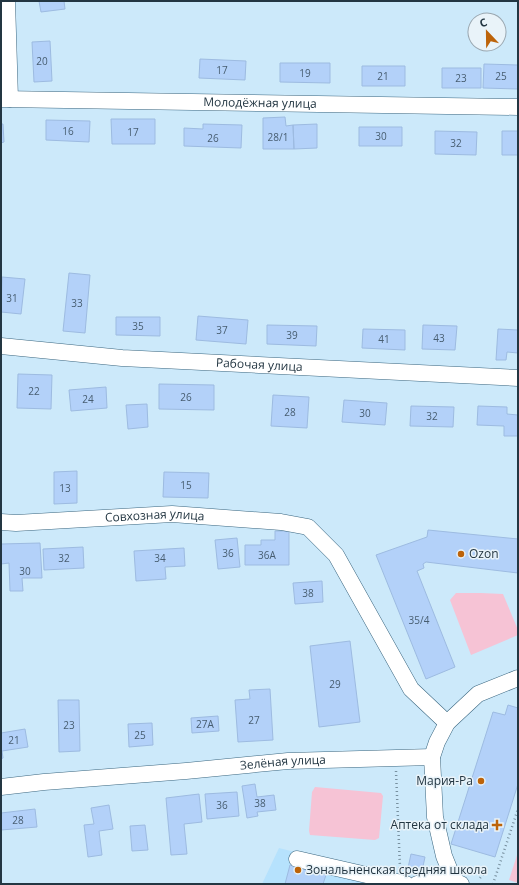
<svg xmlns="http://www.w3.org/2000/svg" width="519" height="885" font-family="'Open Sans',sans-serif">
	<rect width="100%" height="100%" fill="#cce9fa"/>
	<path fill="#b6e2fd" d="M279,848L404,880L408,884H262Z"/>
	<path fill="#f6c3d5" d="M456,593H481L503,594L518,630V635L471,655L450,600Z
		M315,787L381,793L383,796L379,838L375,840L310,835L309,831L312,792Z
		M518,852V883L509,880Z"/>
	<path fill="#b3d1f9" stroke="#9dbbe1" d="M39,1H64L65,9L41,12Z
		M50,41L52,81L34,82L32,42Z
		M200,59L246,61L245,80L199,78Z
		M280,63H330V83L280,82Z
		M484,64L518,65V89L483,88Z
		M362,66H405V86H362Z
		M442,68H481V88H442Z
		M285,117L286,126L293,125L294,149H263V118Z
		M111,119H155V144H112Z
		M46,120L90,121L89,142L46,140Z
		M1,124H3L4,142L1,143Z
		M203,124L242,125L241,148L184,146V128L203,129Z
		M317,124V148L294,149L293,125Z
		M359,127H402V146H359Z
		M435,131L477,132L476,155L435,154Z
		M502,131H518V155H502Z
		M69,273L90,275L85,333L63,331Z
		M2,277L25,279L21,314L1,312Z
		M198,316L248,320L246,344L196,340Z
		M116,317H160V336L116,335Z
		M267,325L317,326L316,346L267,344Z
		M423,325L457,326L455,350L422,349Z
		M363,329L405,330V350L362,348Z
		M498,329L518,330V353L507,352L506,360H496Z
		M18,374L52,375L51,409L17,408Z
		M159,384L214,385V410L159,409Z
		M106,387L107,408L71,411L69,390Z
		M273,395L309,397L307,428L271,426Z
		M344,400L387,403L385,425L342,422Z
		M147,404L148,427L128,429L126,405Z
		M411,406L454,407L453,427L410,426Z
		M478,406L507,407V414L518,415V436H504V426L477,425Z
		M77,471V503L54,504V472Z
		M164,472L209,473L208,498L163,497Z
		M428,530L518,539V573L426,562L423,564L424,568L417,571L455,667L426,679L376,555L427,537Z
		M275,531H289V565H245V545H261V540H275Z
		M237,538L240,567L218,569L215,540Z
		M40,543L42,578H22L23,591H10L9,563L1,564V544Z
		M83,547L84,568L44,570L43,549Z
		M184,548L185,566L165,567L166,579L136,581L134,551Z
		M322,581L323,602L295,604L293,583Z
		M350,641L360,722L319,727L310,646Z
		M270,689L273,740L238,742L235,700L250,699L249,690Z
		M58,700H79L80,751L59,752Z
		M508,705L518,708V784L495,857L451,844L493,712L505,715Z
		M218,716L219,731L192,733L191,718Z
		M152,723L153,745L129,747L128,724Z
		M25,729L28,747L2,751L3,758L1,759V733Z
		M255,784L257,797L274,795L276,810L257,812L258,816L247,818L242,786Z
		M237,792L239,816L207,819L205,794Z
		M199,794L202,822L184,824L187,854L171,855L166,798Z
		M109,805L113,829L99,831L102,855L88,857L84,825L94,824L91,808Z
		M35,809L37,827L1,830V813Z
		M145,825L148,850L132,851L130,826Z
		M411,854L425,857L422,871L408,868Z
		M290,865L326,875L323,884H285Z"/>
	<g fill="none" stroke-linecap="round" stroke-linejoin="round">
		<g stroke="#3b6780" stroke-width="17">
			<g id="minor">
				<path d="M7,1L10,99"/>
				<path id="s1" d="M1,99L518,107"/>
				<path id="s2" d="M1,346L122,358L518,378"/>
				<path id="s3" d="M1,522L16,523L172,514L281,522L308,527L336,555L411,689L447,723"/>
				<path id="s4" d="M1,787L44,782L186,771L288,761L432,757"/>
				<path d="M297,859L406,884"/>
				<path d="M417,884L452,876"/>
				<path d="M461,884L458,883L452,876L444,856L435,817L432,757L437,742L447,723L478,694L518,678"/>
			</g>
		</g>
		<path stroke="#78909f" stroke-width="2.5" stroke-dasharray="1 3" stroke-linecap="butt" d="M396,771L400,868
			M480,878L484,873
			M493,884L518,809"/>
		<use href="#minor" stroke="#fff" stroke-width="16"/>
	</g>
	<g fill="#bd6309" stroke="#e9f3f9" stroke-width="1.5">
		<circle cx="461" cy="554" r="4"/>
		<circle cx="481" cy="781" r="4"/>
		<path d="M495 819h4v4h4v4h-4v4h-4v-4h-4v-4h4z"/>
		<circle cx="298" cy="870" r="4"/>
	</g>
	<g text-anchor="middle" stroke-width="3" stroke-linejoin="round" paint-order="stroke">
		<g font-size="10" fill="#475d70">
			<text x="42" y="65">20</text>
			<text x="222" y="74">17</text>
			<text x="305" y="77">19</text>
			<text x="383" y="80">21</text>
			<text x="501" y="80">25</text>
			<text x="461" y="82">23</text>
			<text x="68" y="135">16</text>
			<text x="133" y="136">17</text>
			<text x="381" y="140">30</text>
			<text x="278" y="141">28/1</text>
			<text x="213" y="142">26</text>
			<text x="456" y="147">32</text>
			<text x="12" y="302">31</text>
			<text x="77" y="307">33</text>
			<text x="138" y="330">35</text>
			<text x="222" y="334">37</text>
			<text x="292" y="339">39</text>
			<text x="439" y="342">43</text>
			<text x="384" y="343">41</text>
			<text x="34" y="395">22</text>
			<text x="186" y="401">26</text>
			<text x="88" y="403">24</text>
			<text x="290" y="416">28</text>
			<text x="365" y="417">30</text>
			<text x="432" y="420">32</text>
			<text x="186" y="489">15</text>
			<text x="65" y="492">13</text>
			<text x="228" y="557">36</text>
			<text x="267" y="559">36А</text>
			<text x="64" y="562">32</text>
			<text x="160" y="562">34</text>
			<text x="25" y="575">30</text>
			<text x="308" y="597">38</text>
			<text x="419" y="624">35/4</text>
			<text x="335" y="688">29</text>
			<text x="254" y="724">27</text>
			<text x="205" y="728">27А</text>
			<text x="69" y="729">23</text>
			<text x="140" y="739">25</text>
			<text x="14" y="744">21</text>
			<text x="260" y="807">38</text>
			<text x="222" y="809">36</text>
			<text x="18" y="824">28</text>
		</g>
		<g font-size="12" fill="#233642" stroke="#e9f3f9">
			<text dy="4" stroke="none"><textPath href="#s1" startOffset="259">Молодёжная улица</textPath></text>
			<text dy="4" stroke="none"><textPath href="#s2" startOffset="259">Рабочая улица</textPath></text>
			<text dy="4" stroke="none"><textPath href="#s3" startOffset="154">Совхозная улица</textPath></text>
			<text dy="4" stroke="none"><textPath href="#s4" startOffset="283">Зелёная улица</textPath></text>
		</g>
		<g font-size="12" fill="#233642" stroke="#e9f3f9" text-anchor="start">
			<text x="469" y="558">Ozon</text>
			<text x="473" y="785" text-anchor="end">Мария-Ра</text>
			<text x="489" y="829" text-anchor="end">Аптека от склада</text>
			<text x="306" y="874">Зональненская средняя школа</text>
		</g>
	</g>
	<rect width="519" height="885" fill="none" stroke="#233642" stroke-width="4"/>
	<g transform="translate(487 32) rotate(338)"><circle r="19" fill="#e9f3f9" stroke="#9aa7b0"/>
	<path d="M0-3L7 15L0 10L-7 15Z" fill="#bd6309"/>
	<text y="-6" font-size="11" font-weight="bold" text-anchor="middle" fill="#233642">С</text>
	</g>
</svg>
